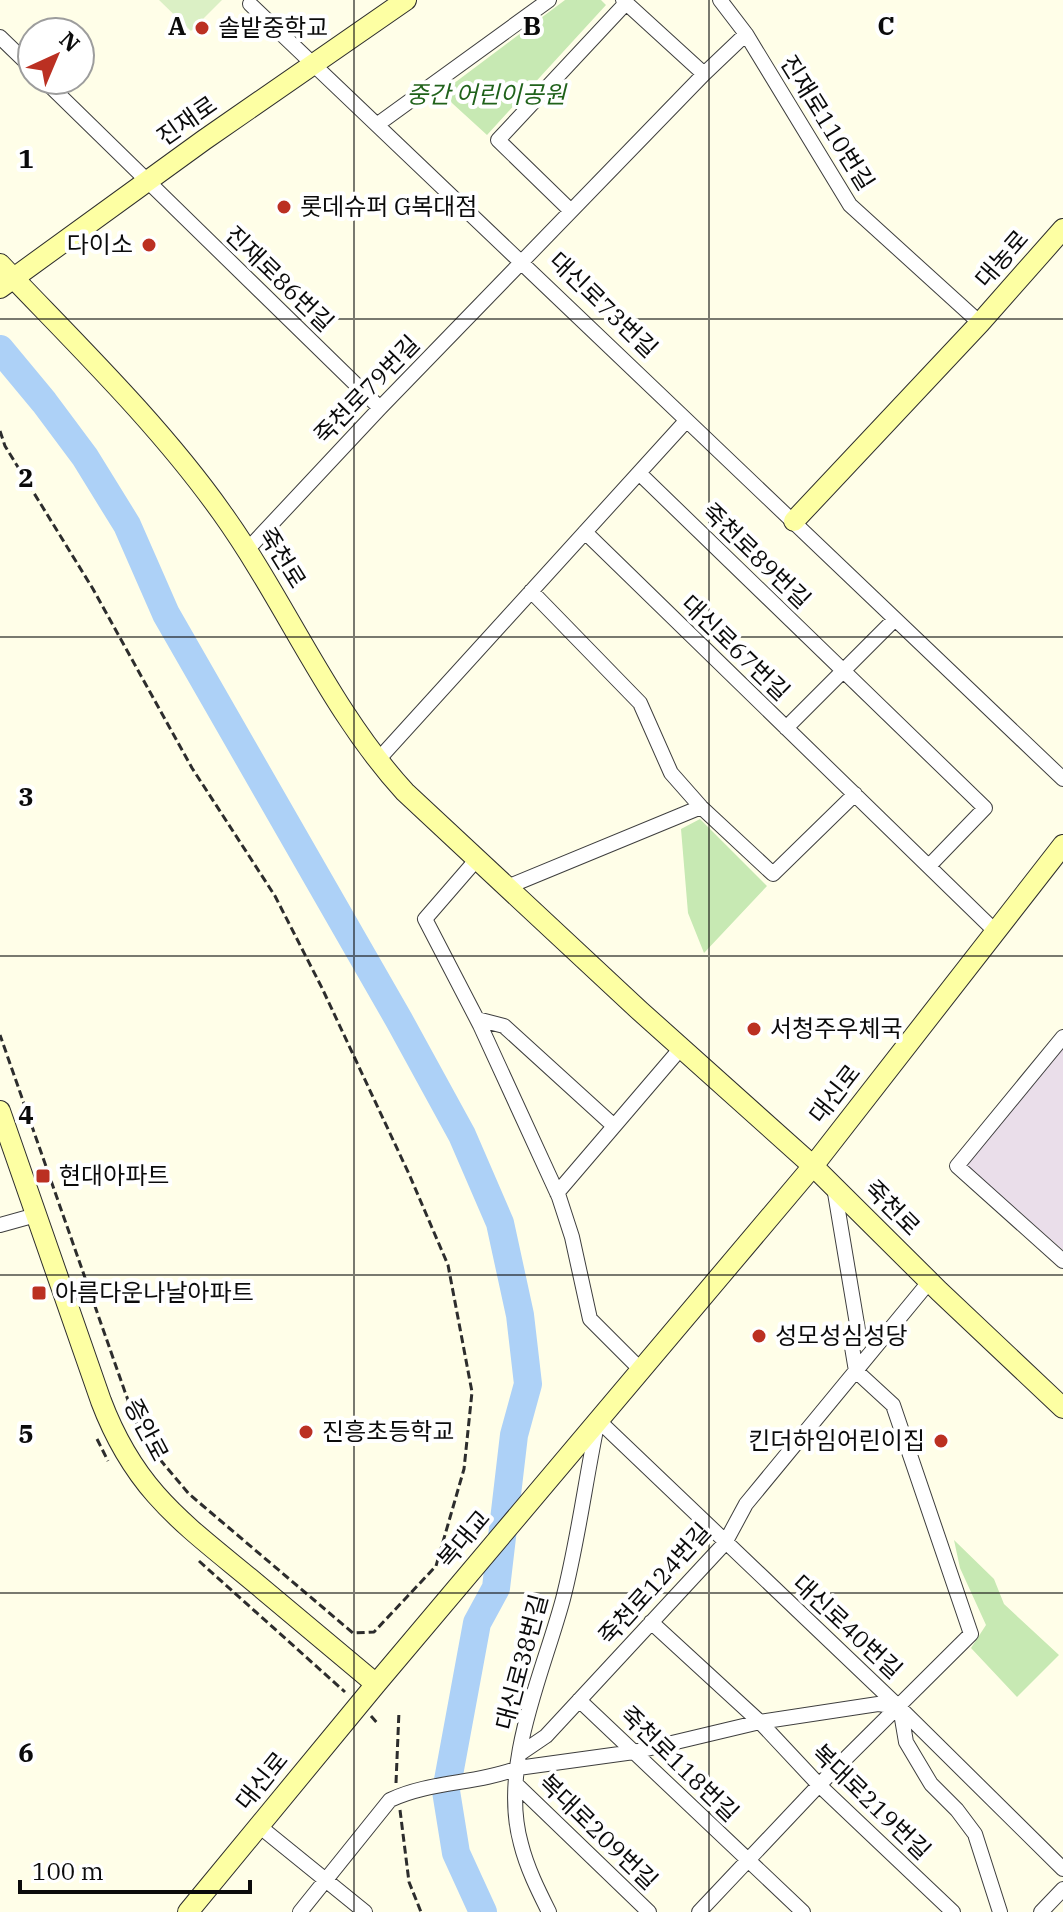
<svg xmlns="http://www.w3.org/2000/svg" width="1063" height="1912" font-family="'IBM Plex Serif','Noto Sans KR',serif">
	<rect width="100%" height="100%" fill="#fffee8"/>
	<path fill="#eadeea" d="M1063,1031V1250L962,1162Z"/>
	<path fill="#c7e9b3" d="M565,0H601L606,5L487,135L441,93Z
		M700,819L767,886L704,953L688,913L681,829Z
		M954,1540L994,1579L1004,1604L1059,1655L1017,1697L971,1648L986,1625L960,1568Z"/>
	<path fill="#dbf0c5" d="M159,0H222L191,31Z"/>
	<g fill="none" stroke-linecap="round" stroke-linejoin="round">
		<path stroke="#add1f7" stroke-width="28" d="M0,349L44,402L85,457L127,525L166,614L399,1020L462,1135L500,1223L520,1315L528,1384L514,1435L496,1588L477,1623L446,1791L456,1853L483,1912"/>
		<g stroke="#3e3e3e" stroke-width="16">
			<path id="street" d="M720,0L746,34L850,205L980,323
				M250,4L1063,779
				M0,37L32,68
				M704,74L746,34
				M44,80L380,408
				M378,124L549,0
				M571,211L498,140L626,3
				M639,473L985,808L929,866
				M585,532L995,931
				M247,550L380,408L704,74L623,0
				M531,591L640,703L671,773L701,807L773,874L855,794
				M786,728L895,619
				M377,761L686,421
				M477,859L425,919L480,1025L559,1197L572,1237L590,1319L641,1370
				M507,887L701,807
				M477,1019L504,1026L614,1126
				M1063,1037L957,1166L1063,1261
				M557,1193L681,1048
				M0,1225L36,1215
				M598,1420L900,1708L1063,1869
				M579,1700L803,1912
				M760,1722L878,1704L900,1707L906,1742L931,1784L957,1810L975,1834L1000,1912
				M760,1722L819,1785L953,1912
				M521,1753L546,1736L725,1543L746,1504L929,1282
				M516,1784L649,1912
				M259,1826L365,1912
				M300,1912L390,1800C430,1781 477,1784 518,1768L634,1752L760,1722L651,1622
				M549,1912C538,1890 527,1868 521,1844C499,1766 543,1674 563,1599C578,1541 585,1483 597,1425
				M699,1912L819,1785L971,1634L893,1405L856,1371L851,1341L858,1330L834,1187
				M1041,1912L1063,1889"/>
		</g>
		<g stroke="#2d2d2d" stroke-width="22">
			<path id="secondary" d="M0,264C76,344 158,423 222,513C287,604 329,709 405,792L640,1011L813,1166L939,1291L1063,1408
				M0,288L204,140L406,0
				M794,521L980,323L1063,229
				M0,1111L101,1401C135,1491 183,1523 253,1581C294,1615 335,1650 376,1684
				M188,1912L376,1684L813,1166L1063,845"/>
		</g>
		<path stroke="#2d2d2d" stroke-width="3" stroke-dasharray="8 4" stroke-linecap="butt" d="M0,431L5,446L93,589L192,768L275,896L322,988L409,1174L448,1265L472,1392L464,1469L436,1566L374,1632L353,1633L189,1494L152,1450L138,1427L125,1392L0,1035
			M97,1439L108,1461
			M199,1561L345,1692
			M371,1716L378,1724
			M396,1783L399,1711
			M400,1810L409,1882L421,1912"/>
		<use href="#street" stroke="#fff" stroke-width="14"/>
		<use href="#secondary" stroke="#fdffa3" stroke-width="20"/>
	</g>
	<path fill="none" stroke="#0b0b0b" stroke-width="2" stroke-opacity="0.55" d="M354,0V1912M709,0V1912M0,319H1063M0,637H1063M0,956H1063M0,1275H1063M0,1593H1063"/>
	<g fill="#bb3022" stroke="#fff" stroke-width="3">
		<circle cx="202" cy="28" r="8"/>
		<circle cx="284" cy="207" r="8"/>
		<circle cx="149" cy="245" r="8"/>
		<circle cx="754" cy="1029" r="8"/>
		<rect x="35" y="1168" width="16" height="16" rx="4"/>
		<rect x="31" y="1285" width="16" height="16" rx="4"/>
		<circle cx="759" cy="1336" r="8"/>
		<circle cx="306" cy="1432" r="8"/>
		<circle cx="941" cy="1441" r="8"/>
	</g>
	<g text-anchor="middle" stroke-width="8" stroke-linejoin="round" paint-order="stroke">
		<g font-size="24" fill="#0b0b0b" stroke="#fff" text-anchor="start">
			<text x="218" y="36">솔밭중학교</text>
			<text x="300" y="215">롯데슈퍼 G복대점</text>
			<text x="133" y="253" text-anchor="end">다이소</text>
			<text x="770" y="1037">서청주우체국</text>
			<text x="59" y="1184">현대아파트</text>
			<text x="55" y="1301">아름다운나날아파트</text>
			<text x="775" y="1344">성모성심성당</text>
			<text x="322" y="1440">진흥초등학교</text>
			<text x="925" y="1449" text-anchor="end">킨더하임어린이집</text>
		</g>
		<g font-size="24" font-style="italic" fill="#20621b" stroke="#fff">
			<text x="486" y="103">중간 어린이공원</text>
		</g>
		<g font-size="24" fill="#0b0b0b" stroke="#fff">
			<text transform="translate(187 121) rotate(-35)" y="8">진재로</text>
			<text transform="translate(827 123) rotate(58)" y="8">진재로110번길</text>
			<text transform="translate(1002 259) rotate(-49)" y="8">대농로</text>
			<text transform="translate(279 279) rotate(44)" y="8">진재로86번길</text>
			<text transform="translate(603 305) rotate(44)" y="8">대신로73번길</text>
			<text transform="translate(367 390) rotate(-46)" y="8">죽천로79번길</text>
			<text transform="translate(756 556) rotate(44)" y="8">죽천로89번길</text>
			<text transform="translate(282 558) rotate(58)" y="8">죽천로</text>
			<text transform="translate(735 648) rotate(44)" y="8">대신로67번길</text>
			<text transform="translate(835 1094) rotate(-52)" y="8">대신로</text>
			<text transform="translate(892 1208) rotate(45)" y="8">죽천로</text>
			<text transform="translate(146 1430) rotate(62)" y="8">증안로</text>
			<text transform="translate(464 1539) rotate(-50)" y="8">복대교</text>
			<text transform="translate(655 1584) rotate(-48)" y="8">죽천로124번길</text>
			<text transform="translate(847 1627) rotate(43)" y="8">대신로40번길</text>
			<text transform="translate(522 1662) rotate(-75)" y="8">대신로38번길</text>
			<text transform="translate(679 1764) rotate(44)" y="8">죽천로118번길</text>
			<text transform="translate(262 1781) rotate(-51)" y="8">대신로</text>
			<text transform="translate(871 1802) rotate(44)" y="8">복대로219번길</text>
			<text transform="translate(598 1832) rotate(44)" y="8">복대로209번길</text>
		</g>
	</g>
	<g font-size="26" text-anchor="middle" font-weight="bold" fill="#0b0b0b" stroke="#fff" stroke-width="8" stroke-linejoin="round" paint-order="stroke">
		<text x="177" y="35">A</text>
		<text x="532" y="35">B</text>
		<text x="886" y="35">C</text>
		<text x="26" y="168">1</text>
		<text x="26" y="487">2</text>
		<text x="26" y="806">3</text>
		<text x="26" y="1124">4</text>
		<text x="26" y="1443">5</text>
		<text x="26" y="1762">6</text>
	</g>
	<g transform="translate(56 56) rotate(44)"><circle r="38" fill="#ffffff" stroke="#9d9d9d" stroke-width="2"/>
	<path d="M0-6L14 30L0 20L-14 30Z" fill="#bb3022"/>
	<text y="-12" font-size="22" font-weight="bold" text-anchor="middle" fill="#0b0b0b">N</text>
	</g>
	<path d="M20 1880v12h230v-12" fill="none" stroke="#0b0b0b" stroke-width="4"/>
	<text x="32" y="1880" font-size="24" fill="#0b0b0b" stroke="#ffffff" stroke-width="6" paint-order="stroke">100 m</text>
</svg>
